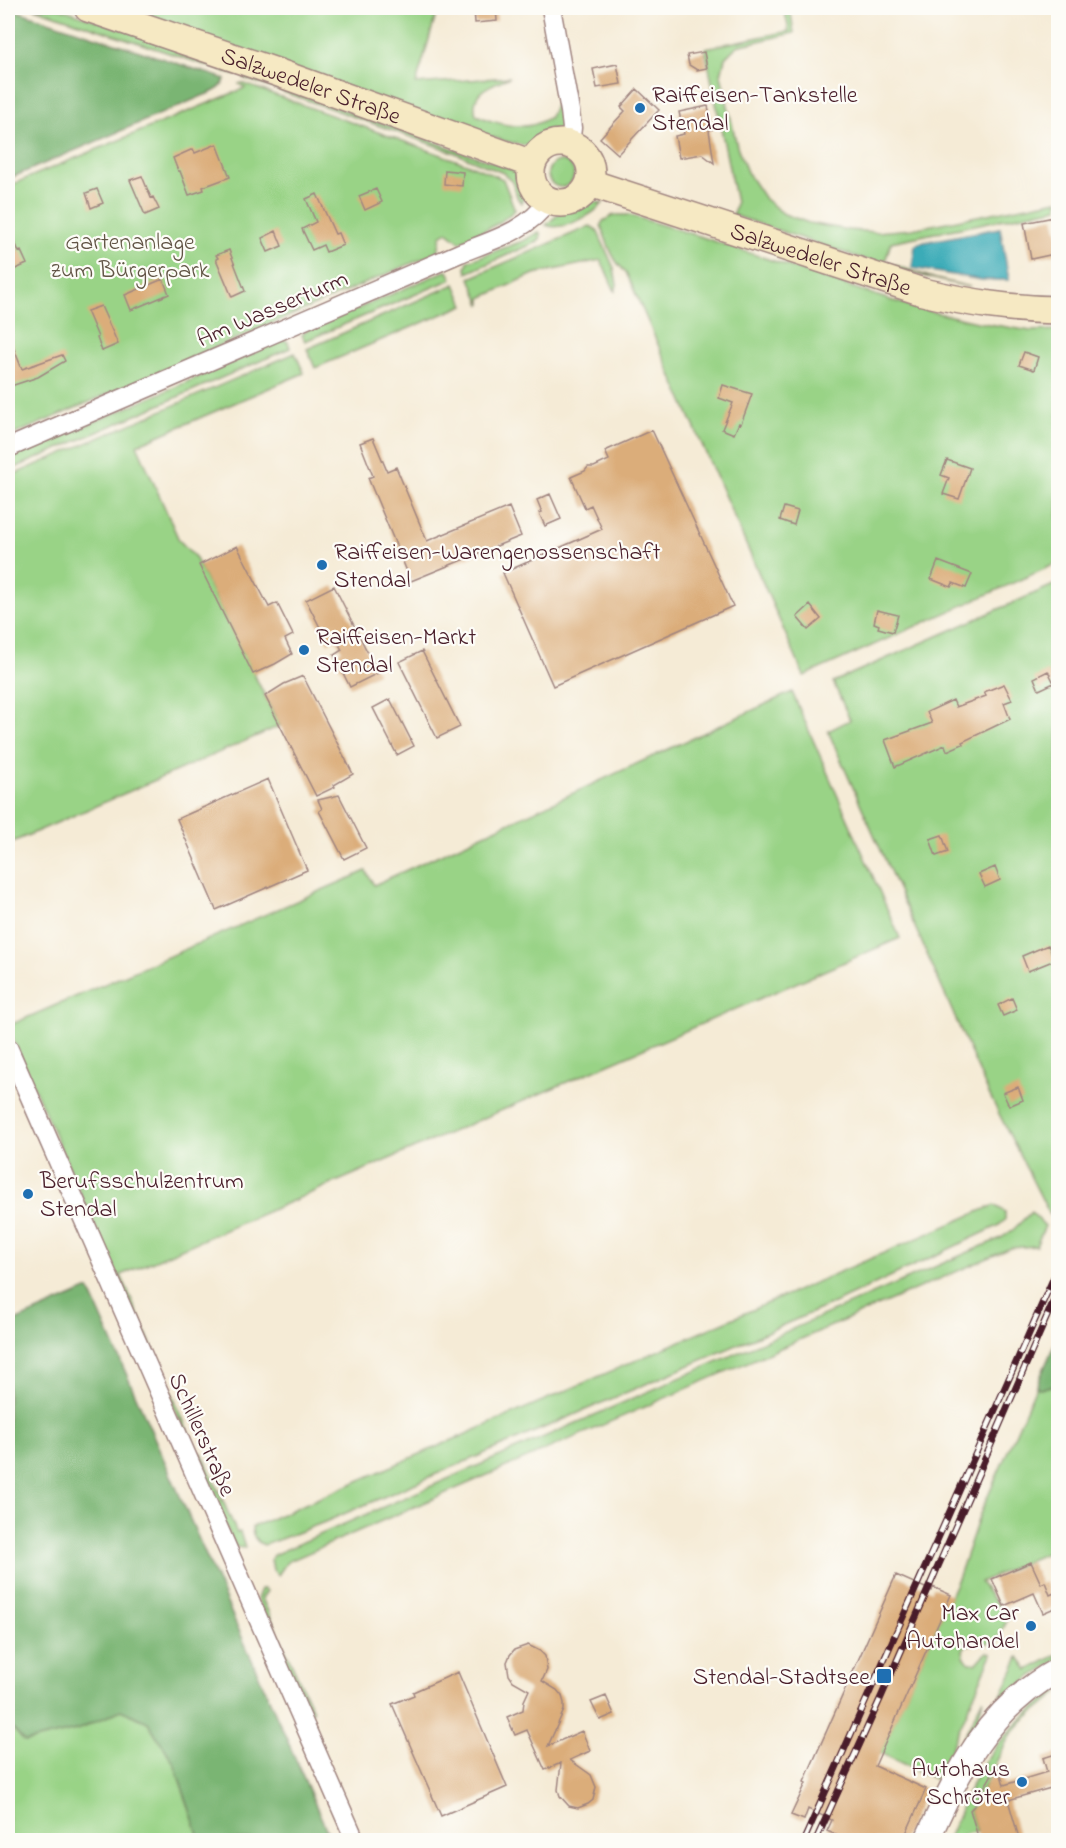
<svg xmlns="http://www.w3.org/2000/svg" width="1066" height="1848" font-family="'Indie Flower',sans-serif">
	<rect width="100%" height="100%" fill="#fdfcf7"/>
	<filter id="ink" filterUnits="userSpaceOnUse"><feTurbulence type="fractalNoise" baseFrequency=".0167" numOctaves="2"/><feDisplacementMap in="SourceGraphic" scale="12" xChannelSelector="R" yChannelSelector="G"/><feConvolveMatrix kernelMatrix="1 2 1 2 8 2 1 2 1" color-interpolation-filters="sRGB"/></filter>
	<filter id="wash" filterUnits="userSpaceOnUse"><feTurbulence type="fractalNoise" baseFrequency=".008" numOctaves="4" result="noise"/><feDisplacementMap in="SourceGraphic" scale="24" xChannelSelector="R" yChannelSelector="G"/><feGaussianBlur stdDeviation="1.35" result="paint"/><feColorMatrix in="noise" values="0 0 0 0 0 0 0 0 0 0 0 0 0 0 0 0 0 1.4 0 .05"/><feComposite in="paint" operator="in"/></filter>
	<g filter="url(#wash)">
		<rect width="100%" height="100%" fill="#f5ebd6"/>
		<path fill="#99d386" stroke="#727958" stroke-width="1.5" d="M34,8H59L238,68V71L235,75Z
			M111,8H406L436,15L416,84L510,77C492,85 469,90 476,115C491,122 515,129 532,125C538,124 544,120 550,117L555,105L559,103L562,105C563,109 565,114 564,119C564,137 538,146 523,145C517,144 510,142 504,141Z
			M784,8H790L794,33L737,46L725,58L721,75L737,146L747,172L765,199L784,214L809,223L848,230L877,232L912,229L1058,200V208L891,242L885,262L936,279L970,287C889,271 811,241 733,215L736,203L705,48L789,31Z
			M246,75L514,170C525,180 528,189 522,203L518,199L512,182L503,173L453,152L244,78Z
			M242,83L475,167L503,179L515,210L499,223L460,242L447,232L441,236L438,252L8,437V186L245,88L239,84Z
			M548 174a13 13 0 1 1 26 0a13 13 0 1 1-26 0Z
			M591,202L603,203C594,215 561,232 546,225L562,211Z
			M614,215H629L699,236L890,300L933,312L977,322L1031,331L1058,330V563L804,676L626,272C612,261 607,242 601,225L603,221Z
			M590,226L597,230L614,268L617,285L615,291L601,260L534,274L481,298V305L470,278Z
			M539,232L541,234L540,239L537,242L467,273L466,268L468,261L523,241Z
			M445,271H448L452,279L305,341L302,335L306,331Z
			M455,284L464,305L315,368L307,349Z
			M284,340L288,342L290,348L8,471V459Z
			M295,353L304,373L137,445L179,540L195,557L280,726L8,844V477Z
			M1058,583V1196L1050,1215L989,1094L828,731L850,720L833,682Z
			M792,692L900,938L121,1275L198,1454L202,1453L237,1533L240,1532L245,1548L235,1547L12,1037L10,1025L366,871L374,885Z
			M994,1205L1005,1212V1220L998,1226L832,1304L325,1522L265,1545C256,1543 252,1535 252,1527Z
			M1031,1212L1045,1226L1036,1246L1011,1248L287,1562L278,1575L273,1570L271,1559L273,1555L1001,1238L1014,1229Z
			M1058,1384V1548L980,1582L1008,1619L996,1642L985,1643L979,1640L977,1643L967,1645L963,1650L964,1656L969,1663H977L987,1652L992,1654L940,1773L935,1779L880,1753L959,1576L980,1514L1036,1387L1040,1389Z
			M261,1589H264L267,1591L262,1598L313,1711L307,1712L257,1599Z
			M1058,1654V1659L1000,1698L1019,1657L1028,1670Z
			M1058,1690V1693L1023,1721L1010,1735L977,1800L978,1804L970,1810L976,1831L962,1835L960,1840H947C958,1817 967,1791 980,1769C1000,1737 1028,1711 1058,1690Z
			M983,1698L976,1730L954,1763H951Z
			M121,1710L148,1722L174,1763L200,1840H8V1724L25,1742L80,1729Z"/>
		<path fill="#7ab573" stroke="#626a4f" stroke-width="1.5" d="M8,8L225,79C223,90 209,93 200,97L8,179Z
			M89,1289L331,1840H200L174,1763L148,1722L121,1710L80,1729L25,1742L8,1724V1324Z
			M1058,1336V1384L1040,1389L1036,1387Z"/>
		<path fill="#3babb7" stroke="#426571" stroke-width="1.5" d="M1000,228L1009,280H982L912,268L915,246L919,243Z"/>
		<g id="blocks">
			<path fill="#dbad7a" d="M474,8H496L497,21L475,23Z
				M704,52L707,68L697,70L689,65L687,55Z
				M617,64L621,84L597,88L593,69Z
				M637,89L659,110L618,154L600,138L625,111L621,107Z
				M708,106L713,129L709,130L714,163L702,154L679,158L675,136L684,134L679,112Z
				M217,144L230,177L203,187L204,190L189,195L180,171H178L173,158L193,149L195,153Z
				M445,170L463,172L462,186L444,184Z
				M142,176L151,198L153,197L159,209L145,215L130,180Z
				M97,189L103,203L91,208L86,193Z
				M376,189L382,202L365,210L359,196Z
				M317,194L335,234L338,233L343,245L326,252L323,245L312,250L302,229L316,222L306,199Z
				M1054,217L1059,237V253L1031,259L1024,223Z
				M8,225L19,252L21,251L27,264L11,271L8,262Z
				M276,231L282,246L268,252L262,238Z
				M229,250L245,291L232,297L216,259L218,258L216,255Z
				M163,279L169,294L131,310L125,295Z
				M101,306L118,344L102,351L97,338L98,337L87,311Z
				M8,334L22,369L62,355L65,361L38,377L8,387Z
				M1024,352L1038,357L1034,370L1019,365Z
				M723,385L752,394L741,424L739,423L734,434L722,429L733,403L719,398Z
				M652,430L733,606L553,686L503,573L602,529L591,505L585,508L571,477L585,471L588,467H594L609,460L605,451Z
				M373,438L387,471L396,467L427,541L509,507L521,536L411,581L368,478L373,476L360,443Z
				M947,460L970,468L959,499L943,494L949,478L941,475Z
				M550,494L561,519L545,526L539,513L542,512L537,500Z
				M784,507L798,511L794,525L780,520Z
				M237,546L269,607L277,603L293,635L285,639L292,654L275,664L253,674L199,565Z
				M938,561L972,574L966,588L953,583L951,587L931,579Z
				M334,586L378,673L350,687L334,655L342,650L336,639L328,643L306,600Z
				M810,605L821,619L808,630L797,617Z
				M877,610L898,615L893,632L878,628L879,625L874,623Z
				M422,651L460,727L437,738L399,662Z
				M1048,671L1054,683L1039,690L1034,678Z
				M303,676L353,774L334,785L335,787L316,796L265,696L284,684Z
				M1004,684L1012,700L1004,703L1010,719L962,742L963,744L947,751L945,745L895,767L885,740L932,723L927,712L953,700L956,707L986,696L984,692Z
				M390,699L414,746L397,755L373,708Z
				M268,779L307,870L216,910L177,819Z
				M339,795L366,848L344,859L319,811L322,809L318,800Z
				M942,835L948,852L936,856L930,839Z
				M995,867L1000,880L985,887L979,874Z
				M1048,945L1055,960L1028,971L1022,956Z
				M1012,998L1017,1010L1003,1016L998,1005Z
				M1018,1087L1023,1100L1009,1106L1003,1093Z
				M1031,1562L1041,1584L1045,1582L1050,1595L1059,1591V1606L1043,1613L1034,1593L1004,1606L992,1579Z
				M896,1575L932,1591L933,1587L951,1595L875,1766L926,1789L903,1840H848L827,1831L832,1820L808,1809L804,1820L791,1815L806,1783L804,1782Z
				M528,1645L540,1651L545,1656L547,1670L542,1681L557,1690L562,1696L564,1703V1710L548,1746L582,1731L590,1751L570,1760L591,1775L596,1787L593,1800L588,1804L578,1808L569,1806L560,1796L558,1790L561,1763L545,1770L527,1730L515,1735L507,1717L523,1710L524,1701L529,1690L513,1681L509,1675L507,1662L510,1655L514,1650Z
				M458,1672L507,1787L441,1816L392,1704L414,1695L413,1692Z
				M606,1696L614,1714L600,1720L591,1702Z
				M1059,1753V1799L1055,1800L1051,1788L1008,1800L1019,1838L1012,1840H979L970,1810L977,1803V1800L998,1764L1004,1785L1047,1772L1043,1758Z"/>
		</g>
	</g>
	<g filter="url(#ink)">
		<use href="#blocks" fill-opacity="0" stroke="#a08580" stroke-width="1.5"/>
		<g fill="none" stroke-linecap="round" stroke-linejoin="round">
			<g stroke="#a08580" stroke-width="21">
				<path id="minor" d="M551,8L570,111L572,128L570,144
					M8,448L460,253C491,241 529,230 548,201
					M8,1047L355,1840"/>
			</g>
			<g stroke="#a08580" stroke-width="27">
				<path id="tertiary" d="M927,1840C959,1770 987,1709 1058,1670"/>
			</g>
			<g stroke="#a08580" stroke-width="30">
				<g id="secondary">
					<path id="s1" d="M88,8L279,73L532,164"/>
					<circle cx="561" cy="173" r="30"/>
					<path id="s2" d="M590,183L923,292C970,303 1009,309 1058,310"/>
				</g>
			</g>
			<use href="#minor" stroke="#fff" stroke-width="18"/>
			<use href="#tertiary" stroke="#fff" stroke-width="24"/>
			<use href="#secondary" stroke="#f6e9c3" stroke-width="27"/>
			<g stroke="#4a1f2b" stroke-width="7">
				<path id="rail" d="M804,1840L1058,1268
					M816,1840L882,1695L1058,1291"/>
			</g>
			<use href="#rail" stroke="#fdfcf7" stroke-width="4.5" stroke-dasharray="14" stroke-linecap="butt"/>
		</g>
	</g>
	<g fill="#1f6fb2" stroke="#fdfcf7" stroke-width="2">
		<circle cx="640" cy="108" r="6"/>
		<circle cx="322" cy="565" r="6"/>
		<circle cx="304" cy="650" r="6"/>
		<circle cx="28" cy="1194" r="6"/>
		<circle cx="1031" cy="1626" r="6"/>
		<rect x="876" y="1668" width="16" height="16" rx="3"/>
		<circle cx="1022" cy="1782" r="6"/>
	</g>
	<g text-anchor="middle" stroke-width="4.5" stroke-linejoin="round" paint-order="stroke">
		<g font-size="24" fill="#4a1f2b" stroke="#fdfcf7">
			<text dy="8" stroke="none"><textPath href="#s1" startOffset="236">Salzwedeler Straße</textPath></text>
			<text dy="8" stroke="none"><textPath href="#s2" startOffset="243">Salzwedeler Straße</textPath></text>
			<text transform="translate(272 308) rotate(-23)" y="8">Am Wasserturm</text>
			<text transform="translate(203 1434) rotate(66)" y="8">Schillerstraße</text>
		</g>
		<g font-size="24" fill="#4a1f2b" stroke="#fdfcf7" text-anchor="start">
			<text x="652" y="102">Raiffeisen-Tankstelle<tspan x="652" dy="28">Stendal</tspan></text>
			<text x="334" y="559">Raiffeisen-Warengenossenschaft<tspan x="334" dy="28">Stendal</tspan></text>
			<text x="316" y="644">Raiffeisen-Markt<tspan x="316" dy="28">Stendal</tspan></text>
			<text x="40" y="1188">Berufsschulzentrum<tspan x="40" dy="28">Stendal</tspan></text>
			<text x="1019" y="1620" text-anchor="end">Max Car<tspan x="1019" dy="28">Autohandel</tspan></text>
			<text x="870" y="1684" text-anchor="end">Stendal-Stadtsee</text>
			<text x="1010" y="1776" text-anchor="end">Autohaus<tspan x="1010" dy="28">Schröter</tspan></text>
		</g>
		<g font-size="24" fill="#625546" stroke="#fdfcf7">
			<text x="130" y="249">Gartenanlage<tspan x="130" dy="28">zum Bürgerpark</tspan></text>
		</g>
	</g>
	<rect width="1066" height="1848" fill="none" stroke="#fdfcf7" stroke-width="30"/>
</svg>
